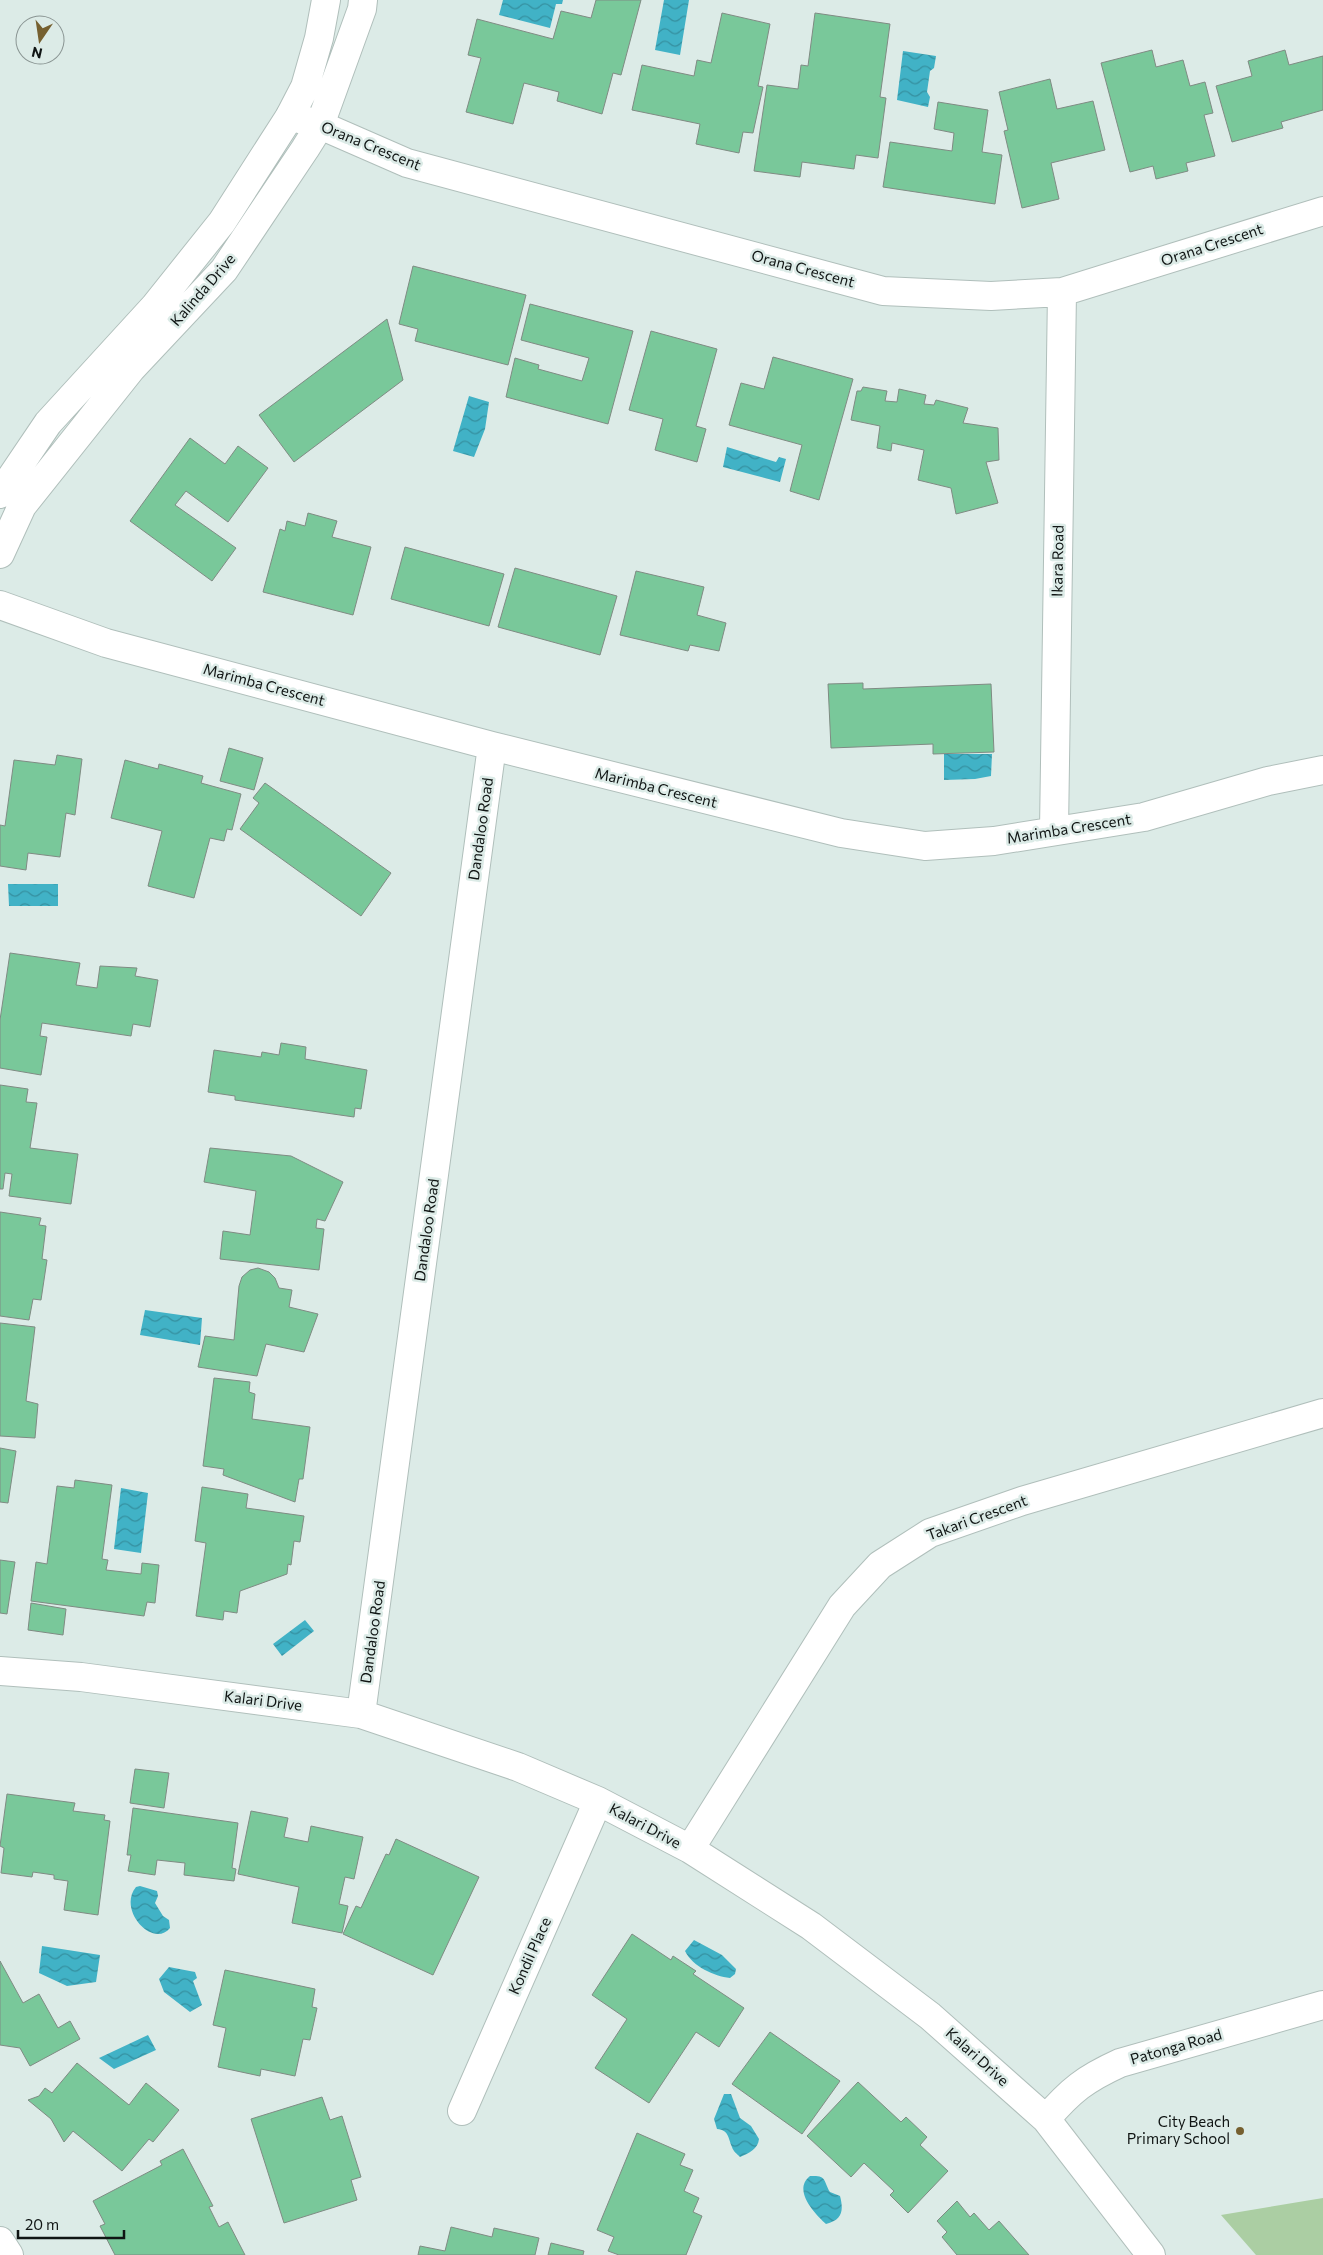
<svg xmlns="http://www.w3.org/2000/svg" width="1323" height="2255" font-family="Commissioner,sans-serif">
	<defs>
		<pattern id="water-waves" width="16" height="10" patternUnits="userSpaceOnUse" patternTransform="scale(1.25)"><rect width="16" height="10" fill="#41b2c6"/><path d="M0 5q4-4 8 0t8 0" fill="none" stroke="#3590a0"/></pattern>
	</defs>
	<rect width="100%" height="100%" fill="#dcebe7"/>
	<path fill="#abcea3" d="M1323,2198V2255H1256L1221,2215Z"/>
	<path fill="url(#water-waves)" d="M503,0H563L562,4H556L550,28L499,15Z
		M664,0H689L680,55L655,50Z
		M903,51L936,56L934,68L930,71L927,92L930,97L928,107L897,100Z
		M469,396L489,402L485,429L474,457L453,451Z
		M727,447L776,462L779,457L786,459L780,482L723,467Z
		M944,754H992L991,776L975,779L944,780Z
		M8,884H58V906H9Z
		M145,1310L202,1318L200,1345L140,1335Z
		M121,1488L148,1493L141,1553L114,1549Z
		M305,1620L314,1631L282,1656L273,1644Z
		M140,1886L157,1891L158,1896L155,1903L163,1916L169,1920L170,1928C153,1949 117,1910 136,1887Z
		M694,1940L722,1955L736,1969L735,1974L730,1978C714,1976 693,1967 685,1951Z
		M42,1946L100,1955L96,1982L67,1986L39,1973Z
		M169,1967L195,1972L197,1978L193,1981L202,2005L190,2012L164,1992L159,1979Z
		M148,2035L156,2050L114,2069L99,2058Z
		M724,2094H731L740,2118L751,2126L759,2139C758,2149 749,2153 740,2157C737,2154 733,2151 732,2147C728,2138 729,2130 717,2129L714,2119Z
		M810,2176C827,2175 823,2180 830,2192L840,2196C844,2211 842,2220 826,2224C815,2214 792,2190 810,2176Z"/>
	<path fill="#79c89a" stroke="#7f8b83" d="M596,0H641L621,75L613,73L602,114L557,101L559,92L524,83L513,124L466,112L481,58L468,55L477,19L553,39L561,11L591,18Z
		M722,13L770,24L758,86L763,87L753,133L743,132L739,153L696,144L700,124L632,110L642,65L694,76L697,60L711,63Z
		M815,13L890,24L880,97L886,98L878,158L856,155L854,169L802,162L800,177L754,171L767,85L798,89L801,65L808,66Z
		M1152,50L1156,67L1183,60L1190,86L1205,82L1213,113L1204,115L1215,156L1186,163L1188,171L1156,179L1153,166L1130,172L1101,63Z
		M1285,50L1289,65L1323,56V110L1281,122L1283,128L1232,142L1216,86L1252,76L1248,61Z
		M1050,79L1057,109L1093,101L1105,150L1051,163L1059,199L1022,208L1004,131L1008,130L999,92Z
		M938,102L988,110L982,152L1002,155L995,204L883,187L890,142L952,151L954,133L934,129Z
		M413,266L526,295L508,365L415,341L418,329L399,324Z
		M530,304L633,331L608,424L506,397L515,358L539,365L538,369L582,381L589,358L521,340Z
		M387,319L403,380L294,462L259,415Z
		M651,331L717,349L696,426L706,429L697,462L655,450L663,419L629,410Z
		M773,357L853,379L819,500L790,491L802,445L729,425L741,383L764,389Z
		M863,387L887,391L885,401L897,402L899,389L926,395L924,404L934,405L936,400L968,408L963,423L998,428L999,460L986,462L998,503L956,514L951,488L918,480L924,450L892,443L891,451L877,448L880,426L851,420L857,391H861Z
		M190,438L225,464L238,446L268,468L228,522L186,491L175,505L236,548L212,581L130,521Z
		M308,513L337,521L332,537L371,547L353,615L263,592L280,529L285,531L287,521L305,526Z
		M405,547L504,574L489,626L391,599Z
		M515,568L617,596L600,655L498,627Z
		M636,571L704,587L697,615L726,623L719,651L690,645L688,651L620,635Z
		M863,683V689L991,684L994,752L933,754V744L831,748L828,684Z
		M229,748L263,758L254,790L220,781Z
		M57,755L82,759L75,815L66,813L60,857L28,853L26,870L0,866V825L5,826L14,760L55,765Z
		M125,760L158,769L159,764L203,776L201,783L241,794L232,830L227,829L224,841L210,838L194,898L148,886L162,831L111,818Z
		M265,783L391,873L361,916L240,829L259,803L253,798Z
		M10,953L80,963L76,985L97,988L100,966L137,968L135,976L158,980L150,1027L133,1024L131,1036L42,1023L40,1036L47,1037L41,1075L0,1068V1020Z
		M281,1043L306,1047L305,1059L367,1070L361,1109L355,1108L354,1117L235,1100V1096L208,1092L214,1050L261,1057L262,1052L279,1055Z
		M0,1085L28,1089L26,1102L37,1103L30,1148L78,1154L71,1204L9,1196L12,1174L5,1173L3,1189H0Z
		M210,1148L291,1156L343,1182L325,1221L317,1219L316,1228L324,1229L319,1270L220,1259L223,1231L250,1235L256,1191L204,1182Z
		M0,1212L41,1218L39,1225L46,1226L42,1259L47,1260L41,1300L33,1299L29,1320L0,1316Z
		M258,1268L269,1272L275,1278L279,1288L292,1290L289,1307L318,1314L304,1352L266,1344L257,1376L198,1367L205,1336L234,1340L239,1286L242,1277L250,1270Z
		M0,1323L35,1327L26,1401L38,1404L35,1438L0,1436Z
		M214,1378L250,1382L249,1392L255,1394L252,1419L310,1427L303,1479H299L295,1502L223,1475L224,1469L203,1466Z
		M0,1448L16,1451L8,1503L0,1502Z
		M75,1480L112,1485L102,1559L108,1560L106,1570L141,1574L142,1563L159,1565L155,1603L147,1602L144,1616L31,1601L36,1562L47,1564L57,1486L74,1488Z
		M202,1487L248,1494L246,1508L304,1516L300,1542L294,1541L291,1565L288,1564L287,1574L240,1591L237,1613L224,1611L223,1620L196,1616L206,1543L195,1541Z
		M0,1560L15,1562L7,1614L0,1613Z
		M31,1603L66,1609L63,1635L28,1630Z
		M135,1769L169,1773L164,1808L130,1803Z
		M7,1794L75,1803L73,1811L105,1815L104,1820L110,1821L98,1915L64,1910L68,1881L54,1879V1875L33,1872L32,1877L1,1873L4,1848L0,1846Z
		M133,1808L238,1823L232,1868L236,1869L234,1881L184,1875L185,1863L157,1860L155,1875L128,1871L131,1855H127Z
		M251,1811L288,1818L284,1837L308,1842L311,1826L363,1837L354,1879L345,1877L339,1904L348,1906L342,1933L292,1923L299,1887L238,1874Z
		M396,1839L479,1877L433,1975L343,1934L356,1906L361,1908L386,1854L389,1855Z
		M632,1934L671,1960L673,1956L696,1971L693,1974L744,2008L719,2047L696,2032L649,2103L595,2068L627,2019L592,1995Z
		M0,1961L23,2003L39,1994L58,2028L70,2021L80,2039L30,2066L20,2048L0,2045Z
		M225,1970L315,1989L312,2007L317,2008L310,2040L303,2039L295,2076L261,2069L260,2076L218,2067L226,2028L213,2025Z
		M770,2032L840,2081L802,2134L732,2084Z
		M77,2063L129,2105L146,2083L179,2110L153,2142L149,2139L122,2171L73,2131L64,2142L51,2119L28,2100L39,2096L45,2088L52,2093Z
		M858,2082L901,2122L906,2117L927,2137L920,2145L948,2171L908,2213L890,2195L894,2191L864,2163L851,2177L807,2136Z
		M322,2097L330,2120L342,2116L361,2177L351,2180L357,2200L284,2223L251,2119Z
		M637,2133L685,2154L680,2165L693,2170L684,2191L699,2198L693,2212L702,2216L686,2255H619L608,2251L614,2237L597,2230Z
		M183,2149L213,2206L209,2207L219,2227L228,2222L245,2255H115L100,2226L105,2224L93,2201L162,2165L160,2161Z
		M957,2201L970,2217L974,2213L989,2230L999,2221L1029,2255H957L942,2237L947,2232L937,2221Z
		M451,2227L492,2237L494,2228L539,2238L535,2255H418L420,2246L445,2251Z
		M551,2243L584,2251L583,2255H548Z"/>
	<g fill="none" stroke-linecap="round" stroke-linejoin="round">
		<g stroke="#b0bfbb" stroke-width="30">
			<path id="street" d="M290,116L320,125L407,163L883,291L991,296L1062,292L1323,211
				M0,605L106,643L492,746L841,833L925,846L994,841L1144,817L1268,781L1323,770
				M1054,830L1062,292
				M0,1671L81,1677L361,1714L518,1767L598,1801L690,1849L811,1926L930,2016L1046,2119L1151,2255
				M361,1714L492,746
				M690,1849L842,1606L880,1565L930,1533L1022,1501L1323,1413
				M462,2111L598,1801
				M1046,2119C1071,2090 1085,2079 1120,2063L1323,2005"/>
		</g>
		<g stroke="#b0bfbb" stroke-width="30">
			<path id="secondary" d="M0,494L48,423L155,306L222,222L290,116L305,87L319,38L326,0
				M0,554L22,506L131,369L224,270L305,149L320,125L362,9L363,0
				M0,2241L9,2255"/>
		</g>
		<use href="#street" stroke="#fff" stroke-width="28"/>
		<use href="#secondary" stroke="#fff" stroke-width="28"/>
	</g>
	<circle fill="#766030" stroke="#dcebe7" stroke-width="2" cx="1240" cy="2131" r="5"/>
	<g text-anchor="middle" stroke-width="5" stroke-linejoin="round" paint-order="stroke">
		<g font-size="15" fill="#101514" stroke="#dcebe7">
			<text transform="translate(371 146) rotate(22)" y="5">Orana Crescent</text>
			<text transform="translate(1212 245) rotate(-18)" y="5">Orana Crescent</text>
			<text transform="translate(803 269) rotate(15)" y="5">Orana Crescent</text>
			<text transform="translate(203 290) rotate(-49)" y="5">Kalinda Drive</text>
			<text transform="translate(1058 561) rotate(-89)" y="5">Ikara Road</text>
			<text transform="translate(264 685) rotate(15)" y="5">Marimba Crescent</text>
			<text transform="translate(656 788) rotate(14)" y="5">Marimba Crescent</text>
			<text transform="translate(481 829) rotate(-82)" y="5">Dandaloo Road</text>
			<text transform="translate(1069 829) rotate(-9)" y="5">Marimba Crescent</text>
			<text transform="translate(427 1230) rotate(-82)" y="5">Dandaloo Road</text>
			<text transform="translate(977 1518) rotate(-20)" y="5">Takari Crescent</text>
			<text transform="translate(373 1632) rotate(-82)" y="5">Dandaloo Road</text>
			<text transform="translate(263 1701) rotate(7)" y="5">Kalari Drive</text>
			<text transform="translate(645 1826) rotate(28)" y="5">Kalari Drive</text>
			<text transform="translate(530 1956) rotate(-66)" y="5">Kondil Place</text>
			<text transform="translate(1176 2047) rotate(-16)" y="5">Patonga Road</text>
			<text transform="translate(977 2057) rotate(42)" y="5">Kalari Drive</text>
		</g>
		<g font-size="15" fill="#101514" stroke="#dcebe7" text-anchor="end">
			<text x="1230" y="2127">City Beach<tspan x="1230" dy="17">Primary School</tspan></text>
		</g>
	</g>
	<g transform="translate(40 40) rotate(193)"><circle r="24" fill="#dcebe7" stroke="#8a9593"/>
	<path d="M0-4L9 19L0 12L-9 19Z" fill="#766030"/>
	<text y="-8" font-size="14" font-weight="bold" text-anchor="middle" fill="#101514">N</text>
	</g>
	<path d="M18 2230v8h106v-8" fill="none" stroke="#101514" stroke-width="2.5"/>
	<text x="25" y="2230" font-size="15" fill="#101514" stroke="#dcebe7" stroke-width="4" paint-order="stroke">20 m</text>
</svg>
